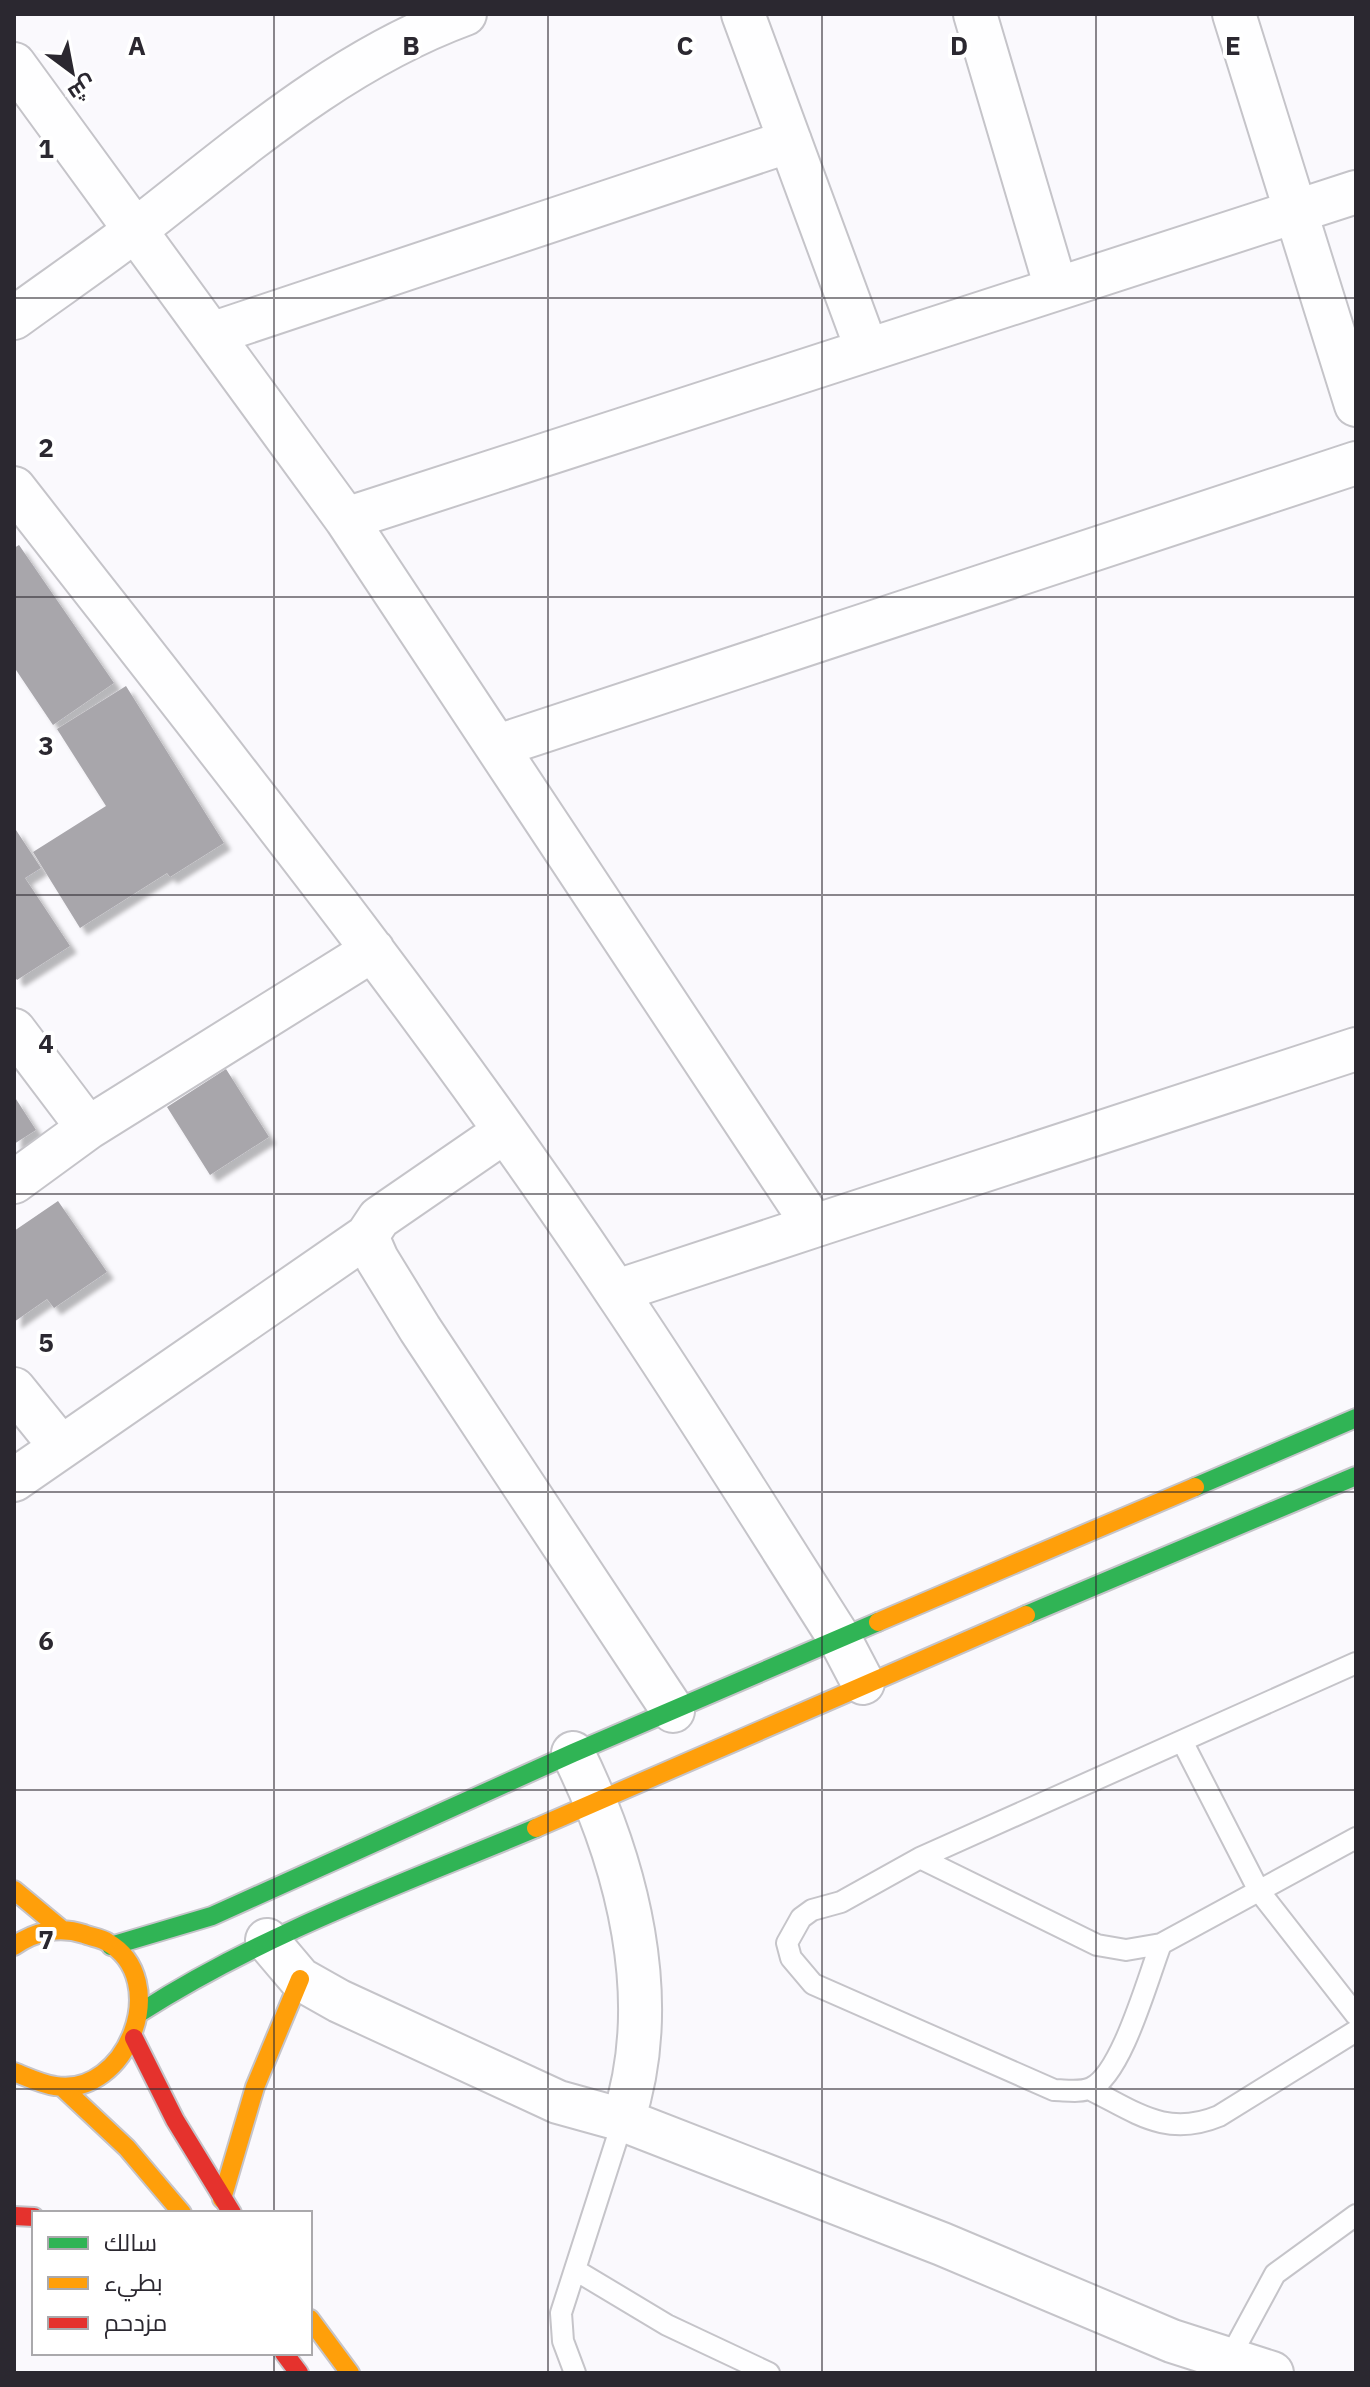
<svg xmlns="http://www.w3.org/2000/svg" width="1370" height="2387" font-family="'IBM Plex Sans',Cairo,sans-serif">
	<defs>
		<filter id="shadow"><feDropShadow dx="7" dy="7" stdDeviation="2" flood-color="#0004"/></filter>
	</defs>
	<rect width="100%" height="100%" fill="#faf9fd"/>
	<path fill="#a8a6ab" filter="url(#shadow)" d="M19,545L114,683L53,725L14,667V548Z
		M126,686L224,843L170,877L167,873L80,928L33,852L106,806L57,729Z
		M14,827L41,868L25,878L70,946L17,980L14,976Z
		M226,1069L269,1137L210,1175L167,1107Z
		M14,1096L36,1130L14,1144Z
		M58,1201L107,1272L54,1308L47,1299L14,1322V1231Z"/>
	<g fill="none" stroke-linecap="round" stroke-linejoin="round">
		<g stroke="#c5c4c9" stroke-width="24">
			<path id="lane" d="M1182,1741L1259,1891L1356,2015
				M920,1858L1097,1945L1126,1950L1161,1944L1356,1838
				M1161,1944C1148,1977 1122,2074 1091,2088C1080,2093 1065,2090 1054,2090L813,1984L791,1958L787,1943L801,1918L812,1910L841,1902L920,1858L1356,1663
				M1089,2089C1136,2112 1166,2138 1219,2116L1356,2031
				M577,2271L667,2325L769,2373
				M1229,2359L1275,2274L1356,2215
				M575,2373L563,2341L561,2313L623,2120"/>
		</g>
		<g stroke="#c5c4c9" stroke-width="46">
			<path id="street" d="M743,14L867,350
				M975,14L1056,288
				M1234,14L1356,405
				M14,64L346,519L814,1226L1356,1049
				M14,318C55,288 98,259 138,228C242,147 340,60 465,14
				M211,334L790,141
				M14,488C220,752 431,1014 617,1293C694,1407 767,1525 841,1641L863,1683
				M346,519L1356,192
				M498,746L1356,463
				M14,1030L88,1128L373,950
				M504,1132L379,1218L367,1236L377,1259L420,1329L673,1711
				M14,1182L88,1128
				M617,1291L814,1226
				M14,1389L61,1447
				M14,1480L367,1236
				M573,1753C627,1863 663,1999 623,2120
				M267,1940L300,1979L339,2001L558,2102L623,2120L942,2244L1172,2341L1272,2373"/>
		</g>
		<g stroke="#c5c4c9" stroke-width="22">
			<path id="fast" d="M1195,1487L1356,1418
				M1026,1615L1356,1476
				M111,1946L212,1916L573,1753L878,1622
				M141,2012C264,1933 402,1884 536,1828"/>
		</g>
		<g stroke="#c5c4c9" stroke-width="22">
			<path id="slow" d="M878,1622L1195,1487
				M536,1828L1026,1615
				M14,1890L61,1929
				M14,1946C35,1931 60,1926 84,1934C91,1937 101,1938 107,1942C173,1979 127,2098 55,2086C41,2084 27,2077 14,2072
				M63,2088L127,2148L182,2213
				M222,2199L255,2087L300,1979
				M310,2319L350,2373"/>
		</g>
		<g stroke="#c5c4c9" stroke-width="22">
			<path id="jam" d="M134,2038L175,2120L232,2213
				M14,2216L34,2217
				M284,2353L299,2373"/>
		</g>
		<use href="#lane" stroke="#fefeff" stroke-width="20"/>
		<use href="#street" stroke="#fefeff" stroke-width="42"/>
		<use href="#fast" stroke="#30b455" stroke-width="18"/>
		<use href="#slow" stroke="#ff9f0a" stroke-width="18"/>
		<use href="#jam" stroke="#e5322d" stroke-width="18"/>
	</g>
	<path fill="none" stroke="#2b2830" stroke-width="2" stroke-opacity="0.55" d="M274,14V2213M548,14V2373M822,14V2373M1096,14V2373M14,298H1356M14,597H1356M14,895H1356M14,1194H1356M14,1492H1356M14,1790H1356M14,2089H1356M274,2353V2373"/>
	<g font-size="26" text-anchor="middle" font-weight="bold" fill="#2b2830" stroke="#fff" stroke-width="8" stroke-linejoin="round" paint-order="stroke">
		<text x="137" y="55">A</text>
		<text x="411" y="55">B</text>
		<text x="685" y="55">C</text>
		<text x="959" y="55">D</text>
		<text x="1233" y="55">E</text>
		<text x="46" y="158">1</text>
		<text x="46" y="457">2</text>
		<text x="46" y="755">3</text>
		<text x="46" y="1053">4</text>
		<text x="46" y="1352">5</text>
		<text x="46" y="1650">6</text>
		<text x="46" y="1949">7</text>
	</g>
	<rect width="1370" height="2387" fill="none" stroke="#2b2830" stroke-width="32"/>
	<rect x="32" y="2211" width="280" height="144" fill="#ffffff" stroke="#aaa9ac" stroke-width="2"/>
	<rect x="48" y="2237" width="40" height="12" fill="#30b455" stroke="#aaa9ac" stroke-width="2"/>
	<text x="104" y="2251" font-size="24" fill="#2b2830">سالك</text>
	<rect x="48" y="2277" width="40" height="12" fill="#ff9f0a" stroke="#aaa9ac" stroke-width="2"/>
	<text x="104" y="2291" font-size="24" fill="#2b2830">بطيء</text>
	<rect x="48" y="2317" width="40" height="12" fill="#e5322d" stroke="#aaa9ac" stroke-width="2"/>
	<text x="104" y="2331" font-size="24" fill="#2b2830">مزدحم</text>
	<g transform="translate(72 72) rotate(148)" stroke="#ffffff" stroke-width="6" paint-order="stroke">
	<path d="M0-6L14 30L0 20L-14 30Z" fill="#2b2830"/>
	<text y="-12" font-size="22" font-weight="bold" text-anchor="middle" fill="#2b2830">ش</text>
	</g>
</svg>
